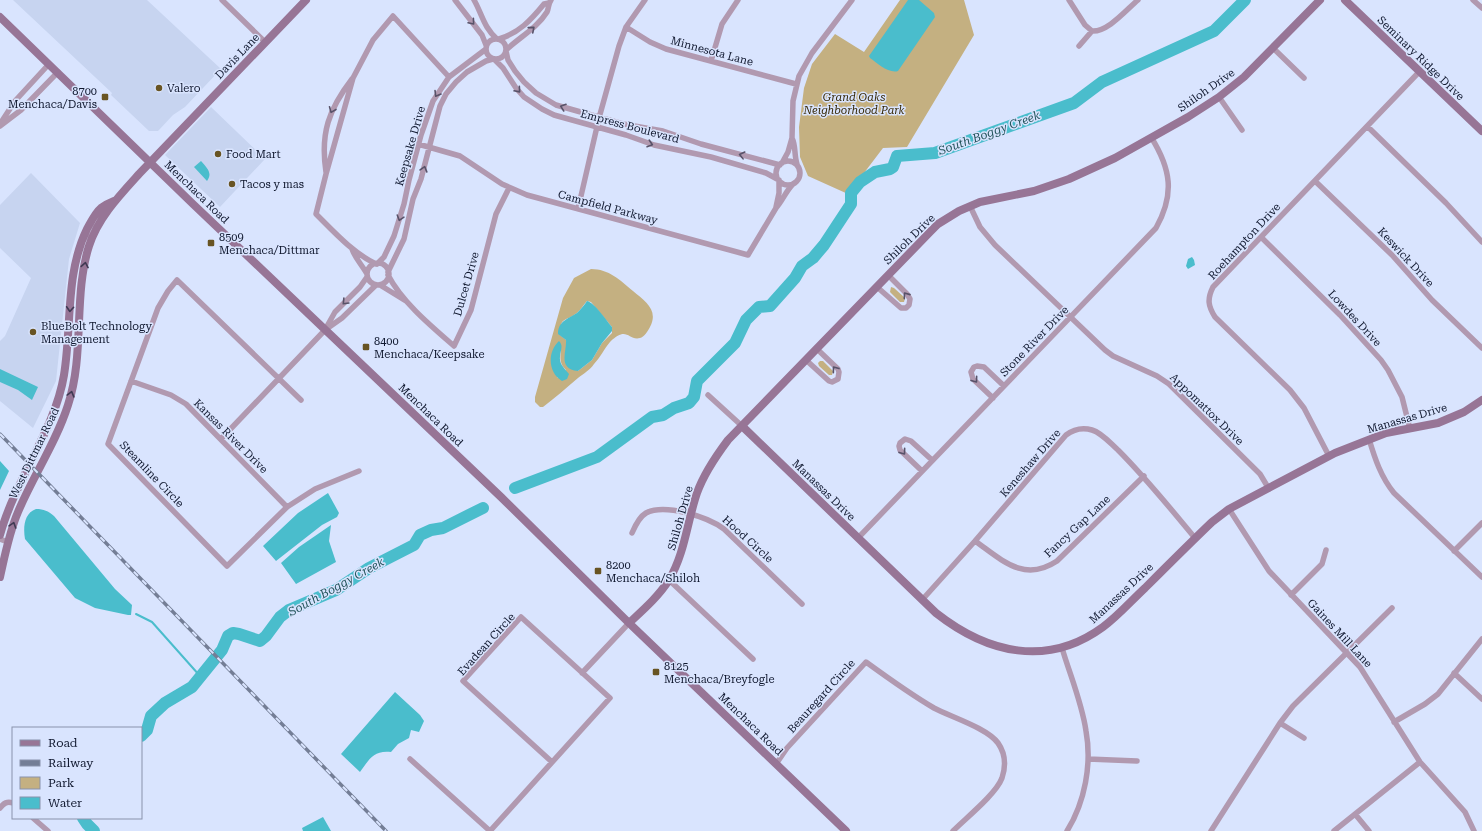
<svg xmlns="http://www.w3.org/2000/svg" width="1482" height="831" font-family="'Roboto Serif',serif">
	<rect width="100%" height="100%" fill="#d9e4fe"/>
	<path fill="#c7d4f0" d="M13,0H147L221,69L185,107L173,115L158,131H149L111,95L112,93Z
		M211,107L265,159L220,207L165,155Z
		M31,173L80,223L69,259L56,381L33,428L0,401V341L5,336L31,278L0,248V205Z"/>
	<path fill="#c4b081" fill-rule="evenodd" d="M900,0H964L974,35L907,147L883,148L848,194L808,176L800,157L799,127L804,88L812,64L835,34L864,52Z
		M591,269C609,269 620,280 633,291C645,301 659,310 650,327C648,331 644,337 640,338C628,341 627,325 610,342C604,349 600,358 594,364C590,370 583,374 578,378C566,388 555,398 543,407H540L535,402V397L563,298L574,278ZM587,301L591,302L612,327V333L602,343L592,360L578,371L566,340L560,335C560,314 567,323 579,311C582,308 584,304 587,301ZM561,346C561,357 558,362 566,370L558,378L555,373Z
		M891,287L894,288L905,298L904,302H900L890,292Z
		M820,361H823L833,371L832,375H829L819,366L818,363Z"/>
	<path fill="#4abdcc" d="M908,0H919L934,13L935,17L898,71C889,74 877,63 870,58L869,56Z
		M201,161C207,168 213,173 207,181L194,167Z
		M1192,257L1194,260L1195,265L1188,269L1186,266L1188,259Z
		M587,301C595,303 606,320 612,327V331L602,343L592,360L578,371C557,369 567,351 566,340L558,334C558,319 571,319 579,311C582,308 585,304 587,301Z
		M559,341C564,346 560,351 560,357C559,364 565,369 569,374L567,379L562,381C548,373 547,352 559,341Z
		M0,369L38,387L32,400L18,390L0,382Z
		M0,461L9,471L0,490Z
		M328,493L339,513L337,517L322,525L276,561L263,546L298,513Z
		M36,509C44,509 48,511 54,516L115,589L132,605L131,615H128L95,608L75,598L25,539C23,528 24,513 36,509Z
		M331,525L329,541L336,562L296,584L281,563L299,547Z
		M395,692L420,715L424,721L419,732L411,730L409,738L398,744L391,752C373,750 369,760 360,772L341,754Z
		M323,817L331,831H303L302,828Z"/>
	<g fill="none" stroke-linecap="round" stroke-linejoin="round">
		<path stroke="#4abdcc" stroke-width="2" d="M136,614L152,622L200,676"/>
		<path stroke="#4abdcc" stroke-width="12" d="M515,488L597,457L652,417L663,415L674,408L689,403L694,397L697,381L735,343L746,320L759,307L770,306L795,278L802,266L813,258L824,245L851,204V193L860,182L875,172L890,169L893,167L897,156L935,153L1074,103L1102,82L1214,31L1245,0
			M141,736L147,730L151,716L165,703L192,687L222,650L228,636L233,633L239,634L260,641L266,636L280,617L289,610L336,590L369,568L414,545L420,535L431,530L443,528L483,508
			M83,818L87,824L94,831"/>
		<path stroke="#b199b0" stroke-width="5.5" d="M222,0L265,42
			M455,0L482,35L486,45
			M474,0C482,14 484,28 497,39
			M1069,0L1085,25L1092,31
			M1473,0L1482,8
			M626,27L650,42L666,49L796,84
			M486 49a10 10 0 1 1 20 0a10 10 0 1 1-20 0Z
			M499,39C519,33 531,20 544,4L549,3
			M1079,46L1092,31C1108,32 1126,10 1138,0
			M1273,48L1304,78
			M506,50C520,37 537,28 547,12C549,8 548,4 551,0
			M506,51L508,60L515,71L524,82L536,93L556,105L623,124L663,131L701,144L780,165
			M495,60L503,68L516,88L524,97L542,109L554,115L626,135L654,145L711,157L766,173L779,180
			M711,61L722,24L738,0
			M1219,97L1242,130
			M0,124L15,101L49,64
			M0,126L21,110L58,72
			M1368,127L1446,203L1482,242
			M792,138C796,146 794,155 797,164
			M418,144L460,156L502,184L527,195L748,255L776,208C783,200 786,191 793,184
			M776 173a12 12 0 1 1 24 0a12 12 0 1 1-24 0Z
			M782,163L788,152L792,138L793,101L799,76L812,53L852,0
			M326,172C320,133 329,109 352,79
			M1315,181L1392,255L1432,300L1482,348
			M970,206L980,227L995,245L1105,350L1113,356L1157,376L1169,384L1260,474L1269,489
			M776,207L779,193V181
			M578,209L599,118L619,46L626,27L645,0
			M1261,237L1340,315L1381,360L1388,370L1402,397L1410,429
			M352,249C355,258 362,265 367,274
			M367 274a11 11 0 1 1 22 0a11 11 0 1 1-22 0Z
			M376,264C353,253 334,232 316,214L326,174L353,78L373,40L393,16L449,77
			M377,264L384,257L394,236L404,204L409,180L421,135L433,101L449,77L486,49
			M388,272L404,239L413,199L421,179L440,106L446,94L456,82L467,72L486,61L493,59
			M388,275C402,302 431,326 454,346L471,310L496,214L509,188
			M380,285L406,301
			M877,287L901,308H906L909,305L910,299L907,294L888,275
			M326,328L335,312L360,287L367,277
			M806,360L829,381L832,382L838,379L839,372L838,369L817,349
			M131,381L171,395L186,404L287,507
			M708,395L742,426
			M993,398L973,379L971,372L974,367L977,366L984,367L1004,386
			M301,400L177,280L168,291L158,308L108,444L227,566L287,507L315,489L359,471
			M221,439L325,330L342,318L376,285
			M1369,439C1375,459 1381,477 1394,493L1482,577
			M1329,456L1304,408L1290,390L1215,317C1208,306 1207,299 1213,287L1420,71
			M922,471L900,450L899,446L900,443L905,439L911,441L932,460
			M1229,509L1269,571L1360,667L1420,762L1465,812L1474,831
			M632,533C635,526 639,517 646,513C665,503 708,517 724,529L802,604
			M858,538L1156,228C1175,194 1171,169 1151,137
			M0,539L8,542
			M975,541C1002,560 1024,583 1057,561L1144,476
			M1454,551L1482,523
			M669,580L753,659
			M1291,595L1322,564L1326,550
			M922,600L975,541L1066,435C1074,429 1082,427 1092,430C1102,433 1110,443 1118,450C1146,478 1170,508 1195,538
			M1062,648C1070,675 1082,703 1086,731C1092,764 1085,802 1067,831
			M582,673L629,623
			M1454,673L1482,699
			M1394,722L1425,704L1438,694L1482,639
			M1280,723L1304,738
			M410,759L490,831
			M1088,759L1137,761
			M776,764L787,748L866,662C888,678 910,694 934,708C951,717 987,728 998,743C1005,753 1006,766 1002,778C996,794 966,818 953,831
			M0,808C4,803 7,801 13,803
			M1355,814L1369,831
			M33,818L48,831
			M490,831L610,698L521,617L463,681L552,762
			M1211,831L1280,723L1293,706L1392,608
			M1334,831L1420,762"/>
		<path stroke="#977596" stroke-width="8" d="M1345,0L1482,131
			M0,17L194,205L501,497L629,623L846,831
			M742,426L936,613C987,653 1047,668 1103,627C1118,616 1131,601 1145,588C1167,566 1189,544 1212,522L1229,509L1335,453L1386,433L1438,423L1464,412L1482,400
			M0,535C15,480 55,430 64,375C72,326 65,274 87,229C91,222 95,213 101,208C105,205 109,203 114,201
			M0,577C5,555 9,533 18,512C33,476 56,443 68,405C85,354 73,296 89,246C98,218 119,196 139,174L306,0
			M629,623C643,610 658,597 669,580C685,553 687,522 697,493C704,473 716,456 728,440L931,231L938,224L959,211L980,202L1034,191L1069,179L1115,158L1188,117L1219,97L1244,77L1320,0"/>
		<g stroke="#747e96" stroke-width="3.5">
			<path id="rail" d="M0,434L386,831"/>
		</g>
		<use href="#rail" stroke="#d9e4fe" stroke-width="2" stroke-dasharray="6" stroke-linecap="butt"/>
	</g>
	<defs><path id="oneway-chevron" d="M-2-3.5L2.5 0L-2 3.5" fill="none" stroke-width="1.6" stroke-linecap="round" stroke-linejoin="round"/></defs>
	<g stroke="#585269">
		<use href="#oneway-chevron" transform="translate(472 22) rotate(50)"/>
		<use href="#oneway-chevron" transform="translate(532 29) rotate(-41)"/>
		<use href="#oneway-chevron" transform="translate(518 90) rotate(49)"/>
		<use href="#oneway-chevron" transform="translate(437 94) rotate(121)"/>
		<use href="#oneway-chevron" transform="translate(563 107) rotate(-161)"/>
		<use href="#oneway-chevron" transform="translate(332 110) rotate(112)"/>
		<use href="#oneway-chevron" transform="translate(650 144) rotate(18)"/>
		<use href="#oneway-chevron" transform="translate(742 155) rotate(-166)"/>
		<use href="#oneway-chevron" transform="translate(424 169) rotate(-74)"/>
		<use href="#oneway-chevron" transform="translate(400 218) rotate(107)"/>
		<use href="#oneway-chevron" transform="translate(906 295) rotate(-125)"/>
		<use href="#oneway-chevron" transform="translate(345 302) rotate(134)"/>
		<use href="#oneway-chevron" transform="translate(835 369) rotate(-126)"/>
		<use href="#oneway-chevron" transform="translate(975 380) rotate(54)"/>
		<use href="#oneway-chevron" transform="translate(903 452) rotate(54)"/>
	</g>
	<g stroke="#3f3953">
		<use href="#oneway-chevron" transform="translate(85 265) rotate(-80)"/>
		<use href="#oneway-chevron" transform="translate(70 309) rotate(94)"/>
		<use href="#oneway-chevron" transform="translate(71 394) rotate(-75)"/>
		<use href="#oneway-chevron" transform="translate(13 525) rotate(-72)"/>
	</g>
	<g fill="#685423" stroke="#d9e4fe" stroke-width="1.5">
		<circle cx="159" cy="88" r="4"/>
		<rect x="101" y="93" width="8" height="8" rx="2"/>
		<circle cx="218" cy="154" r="4"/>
		<circle cx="232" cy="184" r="4"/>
		<rect x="207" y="239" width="8" height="8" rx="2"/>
		<circle cx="33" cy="332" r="4"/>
		<rect x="362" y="343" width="8" height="8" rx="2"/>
		<rect x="594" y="567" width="8" height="8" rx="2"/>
		<rect x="652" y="668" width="8" height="8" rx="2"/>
	</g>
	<g text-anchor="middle" stroke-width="3" stroke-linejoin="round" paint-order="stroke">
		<g font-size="11" fill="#10182f" stroke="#d9e4fe">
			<text transform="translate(712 51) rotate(15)" y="4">Minnesota Lane</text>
			<text transform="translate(237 56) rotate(-46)" y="4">Davis Lane</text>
			<text transform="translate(1421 58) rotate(44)" y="4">Seminary Ridge Drive</text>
			<text transform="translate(1206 90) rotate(-35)" y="4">Shiloh Drive</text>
			<text transform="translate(630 126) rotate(15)" y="4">Empress Boulevard</text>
			<text transform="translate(410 146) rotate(-74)" y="4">Keepsake Drive</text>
			<text transform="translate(197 192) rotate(44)" y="4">Menchaca Road</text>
			<text transform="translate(608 207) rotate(15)" y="4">Campfield Parkway</text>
			<text transform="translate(909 239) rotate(-44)" y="4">Shiloh Drive</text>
			<text transform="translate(1244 241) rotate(-47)" y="4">Roehampton Drive</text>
			<text transform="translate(1406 257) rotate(47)" y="4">Keswick Drive</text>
			<text transform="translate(466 284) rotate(-74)" y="4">Dulcet Drive</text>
			<text transform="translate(1355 318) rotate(47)" y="4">Lowdes Drive</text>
			<text transform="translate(1034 341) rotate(-46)" y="4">Stone River Drive</text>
			<text transform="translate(1207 409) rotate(44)" y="4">Appomattox Drive</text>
			<text transform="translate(431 415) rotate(44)" y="4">Menchaca Road</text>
			<text transform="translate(1407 418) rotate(-16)" y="4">Manassas Drive</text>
			<text transform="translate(231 436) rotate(45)" y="4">Kansas River Drive</text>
			<text transform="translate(34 453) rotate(-64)" y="4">West Dittmar Road</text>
			<text transform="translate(1030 463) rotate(-49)" y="4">Keneshaw Drive</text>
			<text transform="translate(152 474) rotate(46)" y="4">Steamline Circle</text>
			<text transform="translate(824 490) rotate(44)" y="4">Manassas Drive</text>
			<text transform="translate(680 518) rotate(-74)" y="4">Shiloh Drive</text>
			<text transform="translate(1077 526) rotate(-43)" y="4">Fancy Gap Lane</text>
			<text transform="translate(748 539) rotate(42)" y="4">Hood Circle</text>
			<text transform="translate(1121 593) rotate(-43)" y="4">Manassas Drive</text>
			<text transform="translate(1340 633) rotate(47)" y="4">Gaines Mill Lane</text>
			<text transform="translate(486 644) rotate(-48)" y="4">Evadean Circle</text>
			<text transform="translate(821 696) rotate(-48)" y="4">Beauregard Circle</text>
			<text transform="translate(751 724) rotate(44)" y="4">Menchaca Road</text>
		</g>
		<g font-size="11" fill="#10182f" stroke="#d9e4fe" text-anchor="start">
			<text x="167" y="92">Valero</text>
			<text x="97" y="95" text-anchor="end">8700<tspan x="97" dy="13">Menchaca/Davis</tspan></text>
			<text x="226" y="158">Food Mart</text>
			<text x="240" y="188">Tacos y mas</text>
			<text x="219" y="241">8509<tspan x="219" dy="13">Menchaca/Dittmar</tspan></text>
			<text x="41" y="330">BlueBolt Technology<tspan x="41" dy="13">Management</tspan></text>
			<text x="374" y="345">8400<tspan x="374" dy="13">Menchaca/Keepsake</tspan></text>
			<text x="606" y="569">8200<tspan x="606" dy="13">Menchaca/Shiloh</tspan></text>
			<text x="664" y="670">8125<tspan x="664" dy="13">Menchaca/Breyfogle</tspan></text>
		</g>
		<g font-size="11" font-style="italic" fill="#352704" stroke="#d9e4fe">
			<text x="854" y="101">Grand Oaks<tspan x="854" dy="13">Neighborhood Park</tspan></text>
		</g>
		<g font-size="12" font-style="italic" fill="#25565d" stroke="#d9e4fe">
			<text transform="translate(989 133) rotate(-20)" y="4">South Boggy Creek</text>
			<text transform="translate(336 587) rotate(-29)" y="4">South Boggy Creek</text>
		</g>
	</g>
	<rect x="12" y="727" width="130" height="92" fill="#d9e4fe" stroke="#8992ab"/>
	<rect x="20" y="740" width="20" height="6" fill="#977596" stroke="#8992ab"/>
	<text x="48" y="747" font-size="12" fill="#10182f">Road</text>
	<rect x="20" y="760" width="20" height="6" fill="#747e96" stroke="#8992ab"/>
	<text x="48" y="767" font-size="12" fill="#10182f">Railway</text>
	<rect x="20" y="777" width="20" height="12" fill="#c4b081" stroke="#8992ab"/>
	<text x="48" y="787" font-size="12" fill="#10182f">Park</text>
	<rect x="20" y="797" width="20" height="12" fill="#4abdcc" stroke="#8992ab"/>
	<text x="48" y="807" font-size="12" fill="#10182f">Water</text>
</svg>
